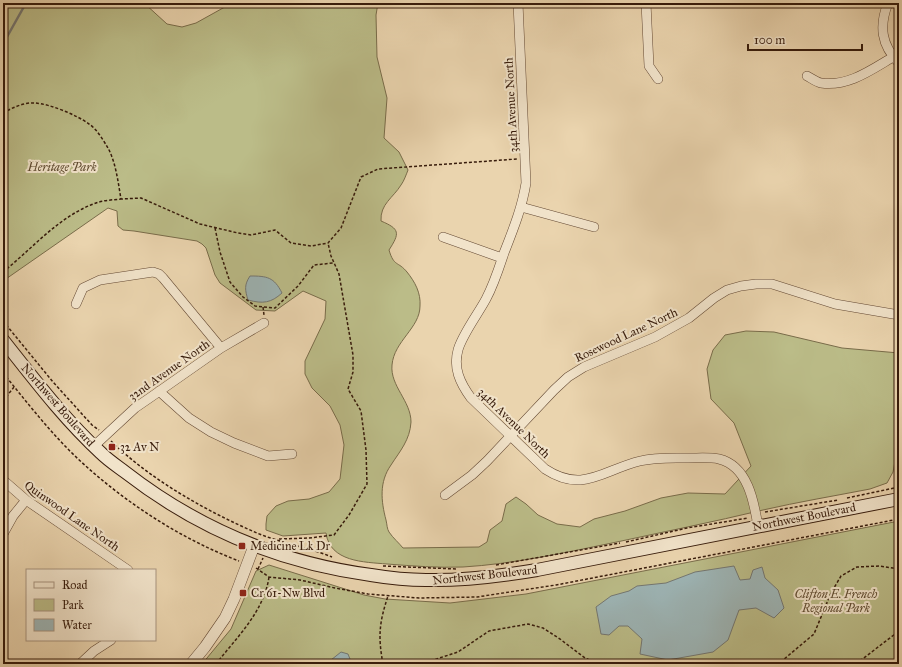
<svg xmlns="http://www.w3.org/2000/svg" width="902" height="667" font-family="'IM FELL Great Primer',serif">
	<rect width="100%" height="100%" fill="#ead4ae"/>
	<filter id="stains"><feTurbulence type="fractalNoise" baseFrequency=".005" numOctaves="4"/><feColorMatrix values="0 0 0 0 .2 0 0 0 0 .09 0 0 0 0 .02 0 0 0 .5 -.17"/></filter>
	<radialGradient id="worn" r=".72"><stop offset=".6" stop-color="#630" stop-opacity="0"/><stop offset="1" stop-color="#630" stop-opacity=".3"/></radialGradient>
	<path fill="#bbbc88" stroke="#796c4a" d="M3,3H144L167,24L182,27L196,23L232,3H378L376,15L377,57L387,98L384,138L399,152L408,170C406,175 404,181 401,185C393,198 380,204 381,221C400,229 400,233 389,250C394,267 398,261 407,272C415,282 421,293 420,306C420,328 394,341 392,365C390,386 411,401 411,422C410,440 400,451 391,465C379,482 381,501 386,520C387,524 387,529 389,532C393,538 399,543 403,548L479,547L487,542L490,530L502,521L506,504L516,497L526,504L538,515L557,524L580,527L594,519L625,511L661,498L688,493L725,494L751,466L734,423L711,399L707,369L713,350L725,335L746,331L774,332L842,348L899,353V448L897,451L893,472L887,483L870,489C834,496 798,502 763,510C713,522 663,532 612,543C563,553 513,564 463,567C438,568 413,566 387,564C364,562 330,562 326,533L283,536L266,530V524L267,516L276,506L288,501L309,499L329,492L340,479L344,445L340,425L330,406L312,388L305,374V361L325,319L326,301L303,291L275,311L256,310L220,283L215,275L206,248L202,244L197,241L134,231L123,230L118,226L117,211L108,208L3,281Z
		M899,521V664H202L231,629L256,571L269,565L364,595L385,599L450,603L526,594Z"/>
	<path fill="#9db5b6" stroke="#747772" d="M250,276C267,276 274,277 282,293C271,303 263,304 248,300C245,290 244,285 250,276Z
		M734,566L740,580L750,579L753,570L762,567L765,578L778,590L784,608L774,618L756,608L739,610L728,640L713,652L668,660L640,654L642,639L628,626H619L609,635L601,634L596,607L611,596L629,591L637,586L666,583L695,572Z
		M341,652L348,654L352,664H326Z"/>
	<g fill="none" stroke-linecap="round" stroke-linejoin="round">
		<path stroke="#747772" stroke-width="2.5" d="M3,44L26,3"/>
		<g stroke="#644934" stroke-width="10">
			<path id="minor" d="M518,3L526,183C522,208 513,230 504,253C499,268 494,284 486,299C478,314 462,335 458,350C453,368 460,383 471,398L545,469C583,494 603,470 640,461C656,457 673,458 689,458C699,458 710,457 719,459C748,466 754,502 758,526
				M646,3L649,66L658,79
				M888,3C879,26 881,45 899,63
				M807,76C811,78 816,82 821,83C848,87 871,70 893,57
				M521,207L594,227
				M443,237L502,258
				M76,304L83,288L100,280L153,272L159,274L163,278L221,348
				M159,391L189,418L211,432L234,443L268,456L292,454
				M94,446L135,408L151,397L221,348L264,323
				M3,480L26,500L128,570
				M445,495L472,475L487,461L554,390L568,377L584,367L655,337L689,318L714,298L727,290L741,286L756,284H772L835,304L899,315
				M3,534L13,516L26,500
				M80,664L94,651L111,640"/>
		</g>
		<g stroke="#644934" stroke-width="12">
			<path id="tertiary" d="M191,664L205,647L225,618L234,599L254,546"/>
		</g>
		<g stroke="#371b0b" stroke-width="14">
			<path id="secondary" d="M3,340C34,379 64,419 101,453C108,460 117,466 125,472C197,528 281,563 371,575C389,578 408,580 426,580C464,581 501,576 537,570L899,499"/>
		</g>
		<path stroke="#371b0b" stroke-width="1.5" stroke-dasharray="3 2" stroke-linecap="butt" d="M3,113C12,108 24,102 35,103C50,104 77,115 89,124C97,129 103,140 108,148C116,163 118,182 121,199L141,198L200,224L238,233L251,235L275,230L291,243L311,246L328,243L341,228L361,177L378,169L517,159
			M215,228L220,252L230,282L243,297L255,306L275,308L298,286L314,265L333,263
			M3,272C33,248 59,216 96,203C104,200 113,200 121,199
			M263,307L264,315
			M3,321L53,382L92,425L99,430
			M3,373C30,406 56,440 88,468C132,507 184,540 239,561
			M3,401L14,387
			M111,441C151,480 206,511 257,533C281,543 307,547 332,557
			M847,498L899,487
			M765,512L838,500
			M279,539L309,538L334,535L349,515L367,484L366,450L361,411L348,389L353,372V355L339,274L331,256L328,243
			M626,542L687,528L748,518
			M496,565L620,543
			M383,566L457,569
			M256,568L269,577L300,580L335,588L368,594L419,598L477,597L556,585L899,519
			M258,569L263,558
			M216,664C236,638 264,612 269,577
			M383,664C378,637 379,623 388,596
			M421,664L458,652L489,631L528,624L543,628L560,639L585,658L598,664
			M776,664L783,660L814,634L831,593L841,576L857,567L879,566L893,568L899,573
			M856,664L899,631"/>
		<use href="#minor" stroke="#f1e3ca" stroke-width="9"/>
		<use href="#tertiary" stroke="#f1e3ca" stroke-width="11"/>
		<use href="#secondary" stroke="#f1e3ca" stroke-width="12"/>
	</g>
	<g fill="#8f2418" stroke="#f1e3ca" stroke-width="1.5">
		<rect x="108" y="443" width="8" height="8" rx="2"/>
		<rect x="238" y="542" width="8" height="8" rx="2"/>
		<rect x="239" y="589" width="8" height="8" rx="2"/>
	</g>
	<g text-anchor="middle" stroke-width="4" stroke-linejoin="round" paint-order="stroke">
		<g font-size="12" fill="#371b0b" stroke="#f1e3ca">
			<text transform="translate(511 105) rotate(-93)" y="4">34th Avenue North</text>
			<text transform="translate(626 335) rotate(-25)" y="4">Rosewood Lane North</text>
			<text transform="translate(169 370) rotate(-35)" y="4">32nd Avenue North</text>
			<text transform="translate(58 405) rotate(49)" y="4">Northwest Boulevard</text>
			<text transform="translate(514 423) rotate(44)" y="4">34th Avenue North</text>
			<text transform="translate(72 516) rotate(35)" y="4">Quinwood Lane North</text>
			<text transform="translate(804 517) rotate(-11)" y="4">Northwest Boulevard</text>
			<text transform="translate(485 575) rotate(-6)" y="4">Northwest Boulevard</text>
		</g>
		<g font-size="12" font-style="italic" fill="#5f4b30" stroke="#f1e3ca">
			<text x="62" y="171">Heritage Park</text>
			<text x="836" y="598">Clifton E. French<tspan x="836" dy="14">Regional Park</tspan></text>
		</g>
		<g font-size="12" fill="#371b0b" stroke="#f1e3ca" text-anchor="start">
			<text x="120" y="451">32 Av N</text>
			<text x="250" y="550">Medicine Lk Dr</text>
			<text x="251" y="597">Cr 61-Nw Blvd</text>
		</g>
	</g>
	<rect width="902" height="667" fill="none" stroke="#ead4ae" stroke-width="16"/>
	<rect x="4" y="4" width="894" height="659" fill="none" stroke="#371b0b" stroke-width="2"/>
	<rect x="8" y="8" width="886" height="651" fill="none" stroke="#371b0b"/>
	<rect x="26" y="569" width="130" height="72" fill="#f1e3ca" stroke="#a7937e"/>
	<rect x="34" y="582" width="20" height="6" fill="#f1e3ca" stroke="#a7937e"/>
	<text x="62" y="589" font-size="12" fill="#371b0b">Road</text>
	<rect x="34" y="599" width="20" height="12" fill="#bbbc88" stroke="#a7937e"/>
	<text x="62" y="609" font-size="12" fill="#371b0b">Park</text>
	<rect x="34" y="619" width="20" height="12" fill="#9db5b6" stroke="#a7937e"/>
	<text x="62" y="629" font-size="12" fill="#371b0b">Water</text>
	<path d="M748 44v6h114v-6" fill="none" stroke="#371b0b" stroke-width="2"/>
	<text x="754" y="44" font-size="12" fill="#371b0b" stroke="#f1e3ca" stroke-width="3" paint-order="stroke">100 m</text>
	<rect width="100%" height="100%" filter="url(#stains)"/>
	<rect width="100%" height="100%" fill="url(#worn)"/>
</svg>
